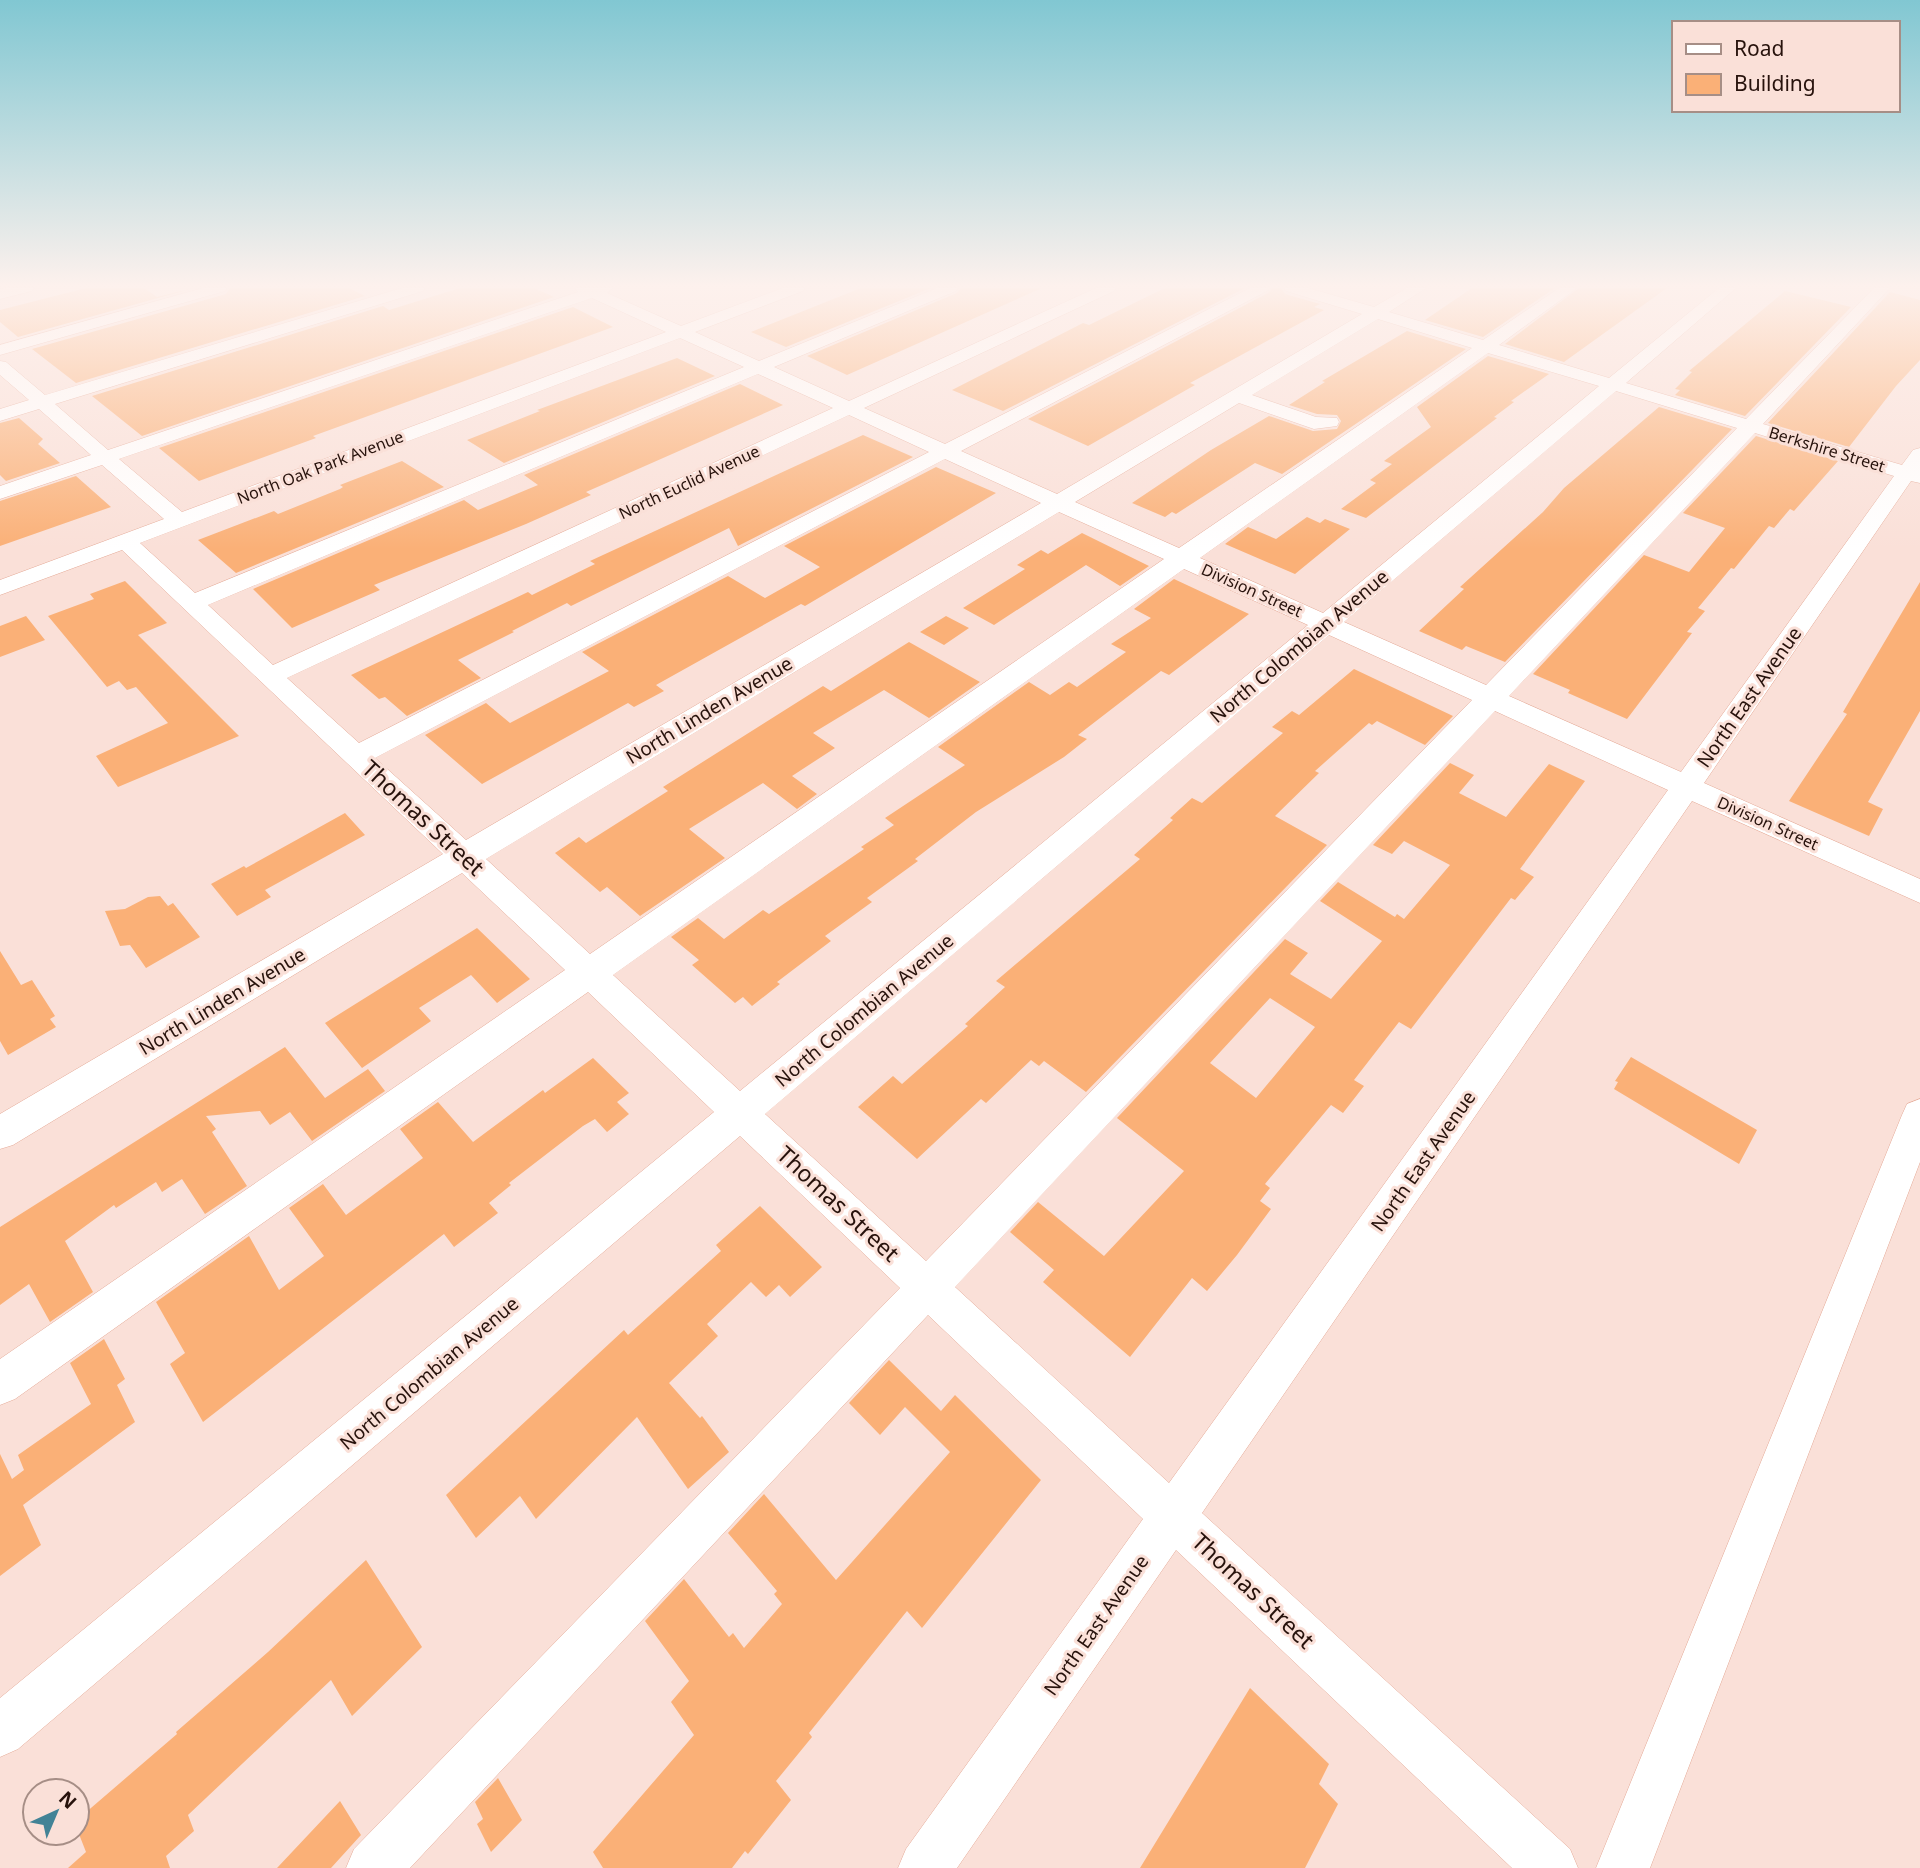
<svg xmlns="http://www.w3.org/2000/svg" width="1920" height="1868" font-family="'Noto Sans',sans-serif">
	<rect width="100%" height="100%" fill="#fae0d8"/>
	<path fill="#fab077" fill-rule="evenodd" d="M86,288H144L157,297L194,288L18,337L0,322V310Z
		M230,288H349L365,296L76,383L32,349L226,294Z
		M460,288H534L554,297L142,436L92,396L383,306L389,310Z
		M861,288H931L786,347L751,332Z
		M961,288H1042L847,375L807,356L957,293Z
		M1165,288H1245L1003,411L952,390L1083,323L1089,325Z
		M1272,288H1281L1285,294L1320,304L1314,307L1324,310L1190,383L1195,385L1088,446L1028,419L1268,293Z
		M1472,288H1555L1483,337L1425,320Z
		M1579,288H1667L1564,362L1505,344Z
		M1785,291L1851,307L1745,416L1675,395L1680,390L1675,389L1692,372L1689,371Z
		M1890,292L1920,300V360L1896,386L1849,447L1768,423Z
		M573,307L613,327L313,436L316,438L199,481L159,448Z
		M1407,331L1466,349L1282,474L1255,463L1176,514L1172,512L1165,517L1132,503L1211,450L1269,416L1313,431L1337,429L1341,421L1337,415L1317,414L1289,405L1325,382L1322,381Z
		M1488,356L1549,374L1511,401L1514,402L1494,417L1497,418L1366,518L1341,509L1376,483L1370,480L1392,464L1384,461L1431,427L1417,407Z
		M677,358L715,376L504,463L467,440L540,411L537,410Z
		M740,384L783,405L586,492L591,495L526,524L374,585L380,590L292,628L253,589L464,500L478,510L538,485L524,475Z
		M1659,407L1732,429L1505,662L1466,646L1462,650L1419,631L1464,589L1460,587L1543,512L1564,488Z
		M19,418L43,439L38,444L60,463L6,481L0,475V423Z
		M863,435L913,457L738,546L729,528L571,606L567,603L512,631L514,632L458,660L481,678L407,716L385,697L379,699L351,675L528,592L532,595L595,564L590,561Z
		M1756,436L1838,461L1794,511L1790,509L1774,528L1769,526L1734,569L1731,568L1698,608L1705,611L1687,632L1692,633L1627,719L1568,693L1570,690L1533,674L1644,555L1689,572L1725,528L1683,513Z
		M402,461L444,487L236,573L198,540L274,511L278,514L340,489L343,487L340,485Z
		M936,467L996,493L805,606L801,604L656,685L664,691L634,707L628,703L482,784L425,735L486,703L510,723L609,671L582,652L728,576L765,598L820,567L784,546Z
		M76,476L111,507L0,546V501Z
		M1307,517L1320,523L1325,519L1350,529L1295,574L1225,544L1248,527L1276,539Z
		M1082,533L1149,566L1120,586L1086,565L994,625L963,608L1025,569L1017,565L1041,550L1048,554Z
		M1174,579L1249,614L1169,675L1161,671L1078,735L1087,739L1064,757L976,812L915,859L918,861L867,898L872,902L825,936L831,941L777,982L780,984L752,1006L743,997L735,1003L692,965L699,960L671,937L698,918L724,939L763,910L769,914L864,849L861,847L894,825L885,818L965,765L938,747L1029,682L1050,695L1069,682L1077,687L1126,652L1111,644L1151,618L1134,609Z
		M125,581L167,623L138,635L239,736L118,787L96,756L168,723L136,687L127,690L119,681L107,687L48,616L94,599L90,594Z
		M1920,582V711L1868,802L1883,809L1869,836L1789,801L1847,714L1843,712Z
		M26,616L45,640L0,657V626Z
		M946,616L969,628L944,645L920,632Z
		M909,642L980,682L929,718L884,690L813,733L835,748L792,776L817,794L797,809L763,783L689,829L725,858L640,916L607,887L600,892L555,853L579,837L586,843L668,791L663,787L823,686L831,691Z
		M1354,669L1453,716L1425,745L1377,721L1372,725L1369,723L1315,771L1319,773L1275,816L1327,845L1086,1092L1044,1061L1039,1066L1031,1060L986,1103L981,1099L917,1159L858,1107L893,1076L902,1084L968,1026L965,1024L1005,987L996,981L1140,859L1134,855L1173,820L1170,818L1192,798L1202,803L1283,733L1272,727L1292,711L1299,715Z
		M1450,763L1474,775L1459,793L1506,817L1549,764L1585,781L1520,869L1534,877L1515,900L1511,898L1411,1029L1399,1022L1354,1080L1364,1086L1343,1113L1331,1105L1265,1184L1270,1188L1260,1201L1271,1209L1237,1255L1207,1291L1192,1278L1130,1357L1043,1282L1054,1270L1010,1232L1038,1202L1104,1256L1184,1171L1117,1118L1285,939L1308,953L1290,974L1331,999L1382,941L1320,901L1338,882L1395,917L1397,914L1404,919L1450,865L1404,841L1392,854L1373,845ZM1270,998L1315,1027L1256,1098L1210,1063Z
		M345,813L365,835L265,890L271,897L237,916L211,884L244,866L246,868Z
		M160,896L168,906L173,903L200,937L146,968L130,945L120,946L105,911L125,909L148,897Z
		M477,928L530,979L497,1003L471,975L419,1008L431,1021L362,1068L325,1023Z
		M0,951L21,985L32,980L55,1016L50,1019L56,1027L8,1055L0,1041Z
		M285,1047L325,1098L368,1069L385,1091L312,1141L290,1112L270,1125L260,1111L206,1116L216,1129L212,1132L247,1186L205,1214L182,1179L162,1192L156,1182L116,1208L114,1205L65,1241L93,1292L50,1322L29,1284L0,1305V1227Z
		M1631,1057L1757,1130L1739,1164L1614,1089L1618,1082L1615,1081Z
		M593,1058L629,1093L617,1102L629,1114L607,1132L595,1119L583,1126L509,1183L511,1185L489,1203L498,1213L454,1247L444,1234L203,1422L170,1364L185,1353L156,1302L249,1236L279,1290L324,1256L289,1208L323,1184L346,1215L423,1158L400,1129L438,1102L473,1142L543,1090L545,1093Z
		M760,1206L822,1267L790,1297L779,1285L766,1297L751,1282L707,1324L718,1336L669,1383L700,1418L702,1416L729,1452L688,1489L637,1417L536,1519L520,1496L476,1538L446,1495L624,1330L628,1335L721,1251L716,1245Z
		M104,1339L125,1379L117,1385L135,1422L23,1505L41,1545L0,1576V1454L12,1479L24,1470L18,1455L91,1404L70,1363Z
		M889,1360L941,1411L955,1395L1041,1480L922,1628L907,1611L809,1733L812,1737L776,1781L791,1800L748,1854L745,1851L732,1868H603L593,1852L694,1735L671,1702L689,1681L645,1621L684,1579L729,1637L733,1633L744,1648L782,1604L774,1594L777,1591L728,1533L764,1494L836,1580L950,1452L905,1407L880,1435L849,1403Z
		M366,1560L422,1647L352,1716L331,1680L188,1815L194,1831L166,1856L170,1868H68L86,1852L77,1829V1820L177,1734L176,1732L268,1652Z
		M1250,1688L1329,1764L1319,1784L1338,1804L1305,1868H1140Z
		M498,1778L522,1820L491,1852L477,1824L483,1819L475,1802Z
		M340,1801L361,1835L331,1868H277Z"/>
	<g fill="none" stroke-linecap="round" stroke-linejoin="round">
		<g stroke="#e4a996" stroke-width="1">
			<path id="minor" d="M7,288H34L32,291L0,299V289Z
				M203,288H227L225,291L0,355V345Z
				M402,288H425L423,291L55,404L108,450L578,292L575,288H613L607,293L681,326L783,288H805L803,291L695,332L759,361L937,288H958L956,291L774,367L849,401L1096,288H1116L1114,291L864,408L945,444L1250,288H1269L1267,291L961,451L1057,494L1362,314L1286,291L1284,288H1308L1374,307L1407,288H1426L1389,312L1483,340L1559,288H1577L1499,345L1609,378L1719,288H1736L1626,383L1746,419L1874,288H1890L1763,424L1902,465L1913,450L1920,448V483L1911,481L1704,783L1920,879V903L1692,801L1202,1513L1570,1849L1578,1868H1512L1176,1550L957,1868H898L906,1849L1143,1519L928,1315L410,1868H346L354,1849L900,1288L740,1136L18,1749L0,1757V1698L714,1112L588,992L15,1399L0,1405V1359L565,970L462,873L13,1145L0,1149V1114L443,854L122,550L0,595V580L164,519L102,465L0,499V486L91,455L39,409L0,421V409L29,400L0,375V361L6,362L45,395ZM592,298L666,332L182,512L119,459ZM1378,319L1472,348L1179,548L1075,502L1239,403L1314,429L1337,426L1339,422L1337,418L1316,417L1252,395ZM680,338L744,367L195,593L140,543ZM1488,353L1599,386L1323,613L1200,558ZM758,374L833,408L273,665L208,605ZM1616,391L1737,428L1486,685L1344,622ZM849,415L929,452L359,743L287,678ZM1755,433L1894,476L1681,772L1509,696ZM945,459L1041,503L466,840L375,758ZM1059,512L1164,559L590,954L486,859ZM1184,569L1308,625L740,1091L613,975ZM1329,635L1472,700L926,1261L765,1114ZM1495,711L1668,790L1169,1483L955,1287Z
				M1920,1099V1162L1650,1868H1596L1902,1115L1907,1104Z"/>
		</g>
		<use href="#minor" fill="#fff" fill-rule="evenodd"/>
	</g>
	<linearGradient id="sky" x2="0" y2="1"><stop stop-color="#81c7d2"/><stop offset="0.52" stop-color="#fdf1ed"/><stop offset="1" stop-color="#fdf1ed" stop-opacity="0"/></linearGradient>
	<rect width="1920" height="549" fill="url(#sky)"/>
	<g text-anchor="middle" stroke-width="6" stroke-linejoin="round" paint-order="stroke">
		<g font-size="16" fill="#27120c" stroke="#fae0d8">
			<text transform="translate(1827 449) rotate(17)" y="6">Berkshire Street</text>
			<text transform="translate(320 467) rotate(-21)" y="6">North Oak Park Avenue</text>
			<text transform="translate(689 482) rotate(-25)" y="6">North Euclid Avenue</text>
			<text transform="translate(1252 590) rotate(24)" y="6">Division Street</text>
			<text transform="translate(1768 823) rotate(24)" y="6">Division Street</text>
		</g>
		<g font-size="19" fill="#27120c" stroke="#fae0d8">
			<text transform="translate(1299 646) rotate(-40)" y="7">North Colombian Avenue</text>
			<text transform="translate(1749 697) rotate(-55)" y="7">North East Avenue</text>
			<text transform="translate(709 710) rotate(-31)" y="7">North Linden Avenue</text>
			<text transform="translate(222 1001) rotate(-31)" y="7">North Linden Avenue</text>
			<text transform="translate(864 1010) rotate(-40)" y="7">North Colombian Avenue</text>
			<text transform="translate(1423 1161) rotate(-55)" y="7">North East Avenue</text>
			<text transform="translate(429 1373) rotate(-40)" y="7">North Colombian Avenue</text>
			<text transform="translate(1096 1625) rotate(-55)" y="7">North East Avenue</text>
		</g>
		<g font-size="23" fill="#27120c" stroke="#fae0d8">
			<text transform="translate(423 818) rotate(43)" y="8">Thomas Street</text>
			<text transform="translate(838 1204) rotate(43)" y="8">Thomas Street</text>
			<text transform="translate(1253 1591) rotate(43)" y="8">Thomas Street</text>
		</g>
	</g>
	<rect x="1672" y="21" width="228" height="91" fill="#fae0d8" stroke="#a68e86" stroke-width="2"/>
	<rect x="1686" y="44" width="35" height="10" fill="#ffffff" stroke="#a68e86" stroke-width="2"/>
	<text x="1734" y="56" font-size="21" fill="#27120c">Road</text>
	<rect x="1686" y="74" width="35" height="21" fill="#fab077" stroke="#a68e86" stroke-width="2"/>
	<text x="1734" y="91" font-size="21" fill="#27120c">Building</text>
	<g transform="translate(56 1812) rotate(44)"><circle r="33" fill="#fae0d8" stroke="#a68e86" stroke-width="2"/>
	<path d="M0-5L12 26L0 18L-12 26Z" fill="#428396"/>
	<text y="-10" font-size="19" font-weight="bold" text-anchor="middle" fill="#27120c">N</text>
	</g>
</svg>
